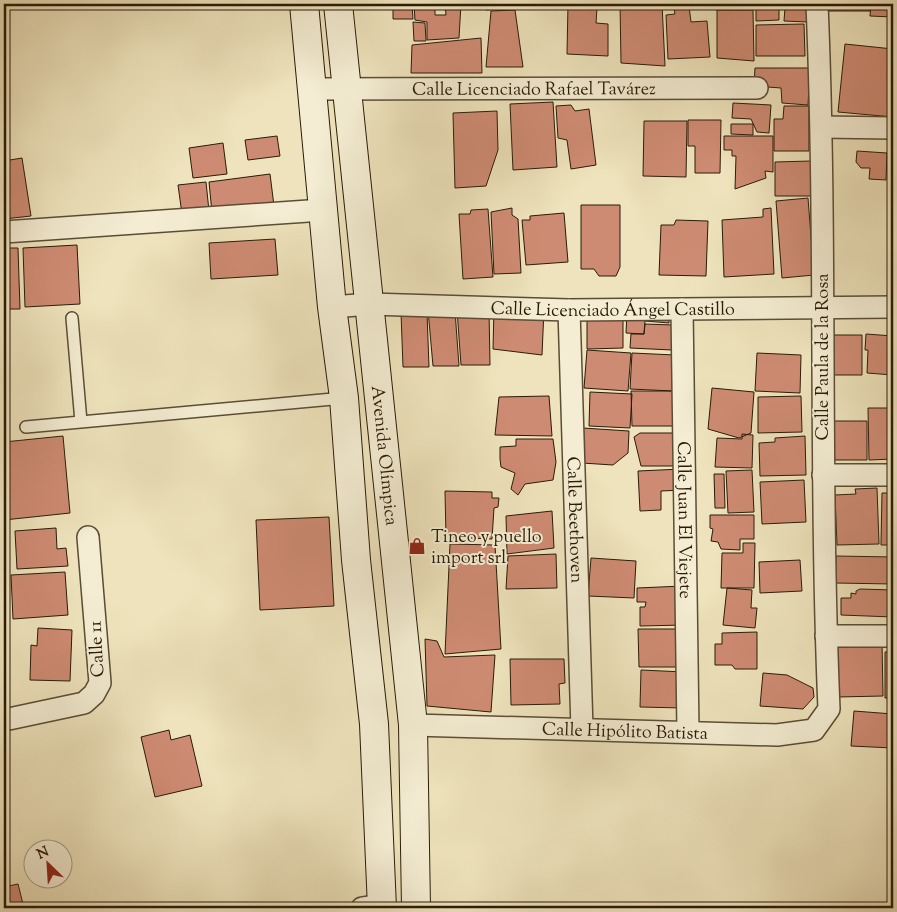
<svg xmlns="http://www.w3.org/2000/svg" width="897" height="912" font-family="'Sorts Mill Goudy',serif">
	<rect width="100%" height="100%" fill="#eee3bc"/>
	<filter id="stains"><feTurbulence type="fractalNoise" baseFrequency=".004" numOctaves="4"/><feColorMatrix values="0 0 0 0 .2 0 0 0 0 .09 0 0 0 0 .02 0 0 0 .5 -.17"/></filter>
	<radialGradient id="worn" r=".72"><stop offset=".6" stop-color="#630" stop-opacity="0"/><stop offset="1" stop-color="#630" stop-opacity=".3"/></radialGradient>
	<path fill="#ce8b73" stroke="#2a1b08" d="M393,4H412L413,19H393Z
		M414,4H435V15H446L445,4H461L459,38L427,40V22L415,20Z
		M485,4H519V8L486,10Z
		M568,4H583L584,6L597,8L596,23L608,24V56L567,54Z
		M620,4H662L665,66L621,63Z
		M756,4H807L808,22L784,21L785,8H779V20L756,21Z
		M828,4H870V11H828Z
		M871,4H893V17L870,16Z
		M689,6L691,22L707,21L710,57L668,59L666,15L675,14L674,8Z
		M515,10L523,67H486L491,11Z
		M717,10H753L754,61L717,58Z
		M413,22L425,23L426,41H414Z
		M804,24L805,56H756V25Z
		M481,38L482,73H411L412,45Z
		M845,44L893,49V117L838,112Z
		M755,68H810L808,105L782,103L781,88L754,86Z
		M553,102L557,167L513,170L510,104Z
		M733,103L771,105L769,133L757,132L751,119L732,118Z
		M571,105L575,111L589,109L596,165L571,169L567,140L558,138L556,106Z
		M784,106H809V151H774V119H783Z
		M497,111L498,150L486,186L455,188L453,113Z
		M688,120H721L720,173H695V146H688Z
		M644,121H687L686,177L643,176Z
		M731,124H753V135L731,134Z
		M277,136L280,156L248,160L245,140Z
		M724,136H773V172L765,171L766,178L735,189L736,156H732V150H724Z
		M223,143L227,174L193,178L189,148Z
		M857,151L887,153L886,180L869,179L870,168H861L856,162Z
		M22,158L31,216L4,219V161Z
		M811,161V196H775V162Z
		M270,174L274,206L212,213L209,182Z
		M206,182L209,211L182,214L178,185Z
		M808,198L814,275L782,278L776,201Z
		M581,205H620V267L616,276H599L594,269H581Z
		M512,208V215L518,219L521,273L494,274L491,212Z
		M771,208L774,274L724,277L722,220L763,217V209Z
		M488,209L493,277L463,279L459,214H470L471,210Z
		M564,213L568,262L526,265L522,220H530V216Z
		M676,220L708,221L706,276L659,275L661,225H674Z
		M275,239L278,275L211,279L209,243Z
		M77,245L80,304L25,307L23,248Z
		M4,248H18L20,309H4Z
		M494,308L544,309L542,355L493,349Z
		M428,310L455,311L459,366H433Z
		M457,310H489L490,365H461Z
		M627,312L669,313V323L645,321L644,334L626,333Z
		M401,313H427L429,367H403Z
		M587,314H623V348L587,349Z
		M645,324L673,325L672,350L630,348L631,334H644Z
		M866,334L893,336V375L867,373L868,350H865Z
		M830,335H862V375H829Z
		M587,350L631,353L628,391L584,388Z
		M632,353L675,355L673,391L630,389Z
		M757,353L801,355L800,393L755,391Z
		M712,388L754,392L751,433L739,438L708,429Z
		M631,391H673L674,426H632Z
		M590,392L632,394L630,428L589,426Z
		M549,396L552,436L495,435L499,397Z
		M801,396L802,432L758,433V397Z
		M868,408H893V459L869,460Z
		M833,421H867V460H834Z
		M583,428L629,431L628,453L613,465L582,463Z
		M640,433H682V466H641L634,437Z
		M742,434L753,435L752,468L715,467L717,438L742,439Z
		M63,436L70,513L4,520V442Z
		M805,436L806,475L760,476L759,443L775,442V438Z
		M516,439H553L556,462L553,480L525,484L518,495L511,489L515,473L501,467L500,459V447L516,446Z
		M682,469L683,490L661,491V510L640,511L638,471Z
		M752,470L754,512L728,513L726,471Z
		M714,474H724L725,508H715Z
		M804,480L806,522L762,524L760,482Z
		M877,488L879,544L837,545L835,495L856,494L855,489Z
		M445,491L492,492V498H499L498,507L494,508L492,539L446,537Z
		M882,493H893V545H881Z
		M552,511L554,548L507,554L506,516Z
		M710,515H754V539H740V550L721,549L718,542L711,541L713,529L710,528Z
		M329,517L334,606L260,610L256,520Z
		M56,528L57,549L66,548L68,566L17,569L15,531Z
		M743,543H755L754,588H721L722,553H743Z
		M450,544L495,545L501,649L445,654Z
		M556,554L557,588L506,589L508,556Z
		M836,556L893,557V584L835,583Z
		M591,558L636,561L634,598L588,596Z
		M800,560L802,591L760,593L759,562Z
		M65,572L68,615L13,619L11,575Z
		M683,586L684,625L640,626V607H645L646,602H637V588Z
		M727,588L752,590L751,608H757L755,628L723,625Z
		M860,589L893,590V617L841,615V598H851V593L856,594V591Z
		M38,628L72,630L70,681L30,680L31,645L37,646Z
		M638,629H683V667H639Z
		M757,632V669H735L732,665H715V644H722V633Z
		M425,639L437,641L444,657L495,655L491,712L427,706Z
		M837,642H882L883,696L838,697Z
		M885,652H893V698H885Z
		M510,659H564L565,683L559,684L560,704L511,705Z
		M641,670L684,672L683,708L640,707Z
		M763,673L787,675L813,688L814,697L803,709L760,706Z
		M854,711L893,714V748L851,746Z
		M169,730L171,740L190,735L202,786L155,797L141,737Z
		M18,884L24,908H4V887Z"/>
	<g fill="none" stroke-linecap="round" stroke-linejoin="round">
		<g stroke="#5b4d35" stroke-width="14">
			<path id="lane" d="M72,318L81,422
				M26,427L344,398"/>
		</g>
		<g stroke="#5b4d35" stroke-width="24">
			<g id="street">
				<path id="s1" d="M312,89L757,88"/>
				<path d="M822,127L893,128"/>
				<path d="M4,232L323,210"/>
				<path id="s2" d="M332,307L370,304L569,310L893,307"/>
				<path id="s3" d="M682,309L688,731"/>
				<path id="s4" d="M569,310L582,729"/>
				<path d="M823,475H893"/>
				<path d="M826,636H893"/>
				<path d="M4,720L84,703L94,694L100,683L88,537"/>
				<path id="s5" d="M413,725L777,735L814,730L829,709C819,474 827,239 817,4"/>
				<path d="M362,908L381,905"/>
			</g>
		</g>
		<g stroke="#2a1b08" stroke-width="30">
			<g id="secondary">
				<path d="M304,4L332,307L344,398L356,560L374,724L382,908"/>
				<path id="s6" d="M338,4L413,725L416,908"/>
			</g>
		</g>
		<use href="#lane" stroke="#f4edd3" stroke-width="11"/>
		<use href="#street" stroke="#f4edd3" stroke-width="21"/>
		<use href="#secondary" stroke="#f4edd3" stroke-width="28"/>
	</g>
	<defs>
		<g id="shop-bare" transform="scale(1.35)"><path d="M-5-2.5h2.3a2.7 3.5 0 0 1 5.4 0H5L5.5 6h-11ZM-1.5-2.5h3a1.5 2.3 0 0 0-3 0Z" fill="#8f2418" stroke="#f4edd3" stroke-width="2.5" paint-order="stroke"/></g>
	</defs>
	<g fill-rule="evenodd">
		<use href="#shop-bare" x="417" y="546"/>
	</g>
	<g text-anchor="middle" stroke-width="4" stroke-linejoin="round" paint-order="stroke">
		<g font-size="18" fill="#2a1b08" stroke="#f4edd3">
			<text dy="6" stroke="none"><textPath href="#s1" startOffset="222">Calle Licenciado Rafael Tavárez</textPath></text>
			<text dy="6" stroke="none"><textPath href="#s2" startOffset="281">Calle Licenciado Ángel Castillo</textPath></text>
			<text transform="translate(822 357) rotate(-90)" y="6">Calle Paula de la Rosa</text>
			<text dy="6" stroke="none"><textPath href="#s6" startOffset="454">Avenida Olímpica</textPath></text>
			<text dy="6" stroke="none"><textPath href="#s4" startOffset="210">Calle Beethoven</textPath></text>
			<text dy="6" stroke="none"><textPath href="#s3" startOffset="211">Calle Juan El Viejete</textPath></text>
			<text transform="translate(96 649) rotate(-93)" y="6">Calle 11</text>
			<text dy="6" stroke="none"><textPath href="#s5" startOffset="212">Calle Hipólito Batista</textPath></text>
		</g>
		<g font-size="18" fill="#2a1b08" stroke="#f4edd3" text-anchor="start">
			<text x="431" y="542">Tineo y puello<tspan x="431" dy="21">import srl</tspan></text>
		</g>
	</g>
	<rect width="897" height="912" fill="none" stroke="#eee3bc" stroke-width="20"/>
	<rect x="5" y="5" width="887" height="902" fill="none" stroke="#2a1b08" stroke-width="2.5"/>
	<rect x="10" y="10" width="877" height="892" fill="none" stroke="#2a1b08"/>
	<g transform="translate(48 864) rotate(335)"><circle r="24" fill="#f4edd3" stroke="#a39982"/>
	<path d="M0-4L9 19L0 12L-9 19Z" fill="#8f2418"/>
	<text y="-8" font-size="14" font-weight="bold" text-anchor="middle" fill="#2a1b08">N</text>
	</g>
	<rect width="100%" height="100%" filter="url(#stains)"/>
	<rect width="100%" height="100%" fill="url(#worn)"/>
</svg>
